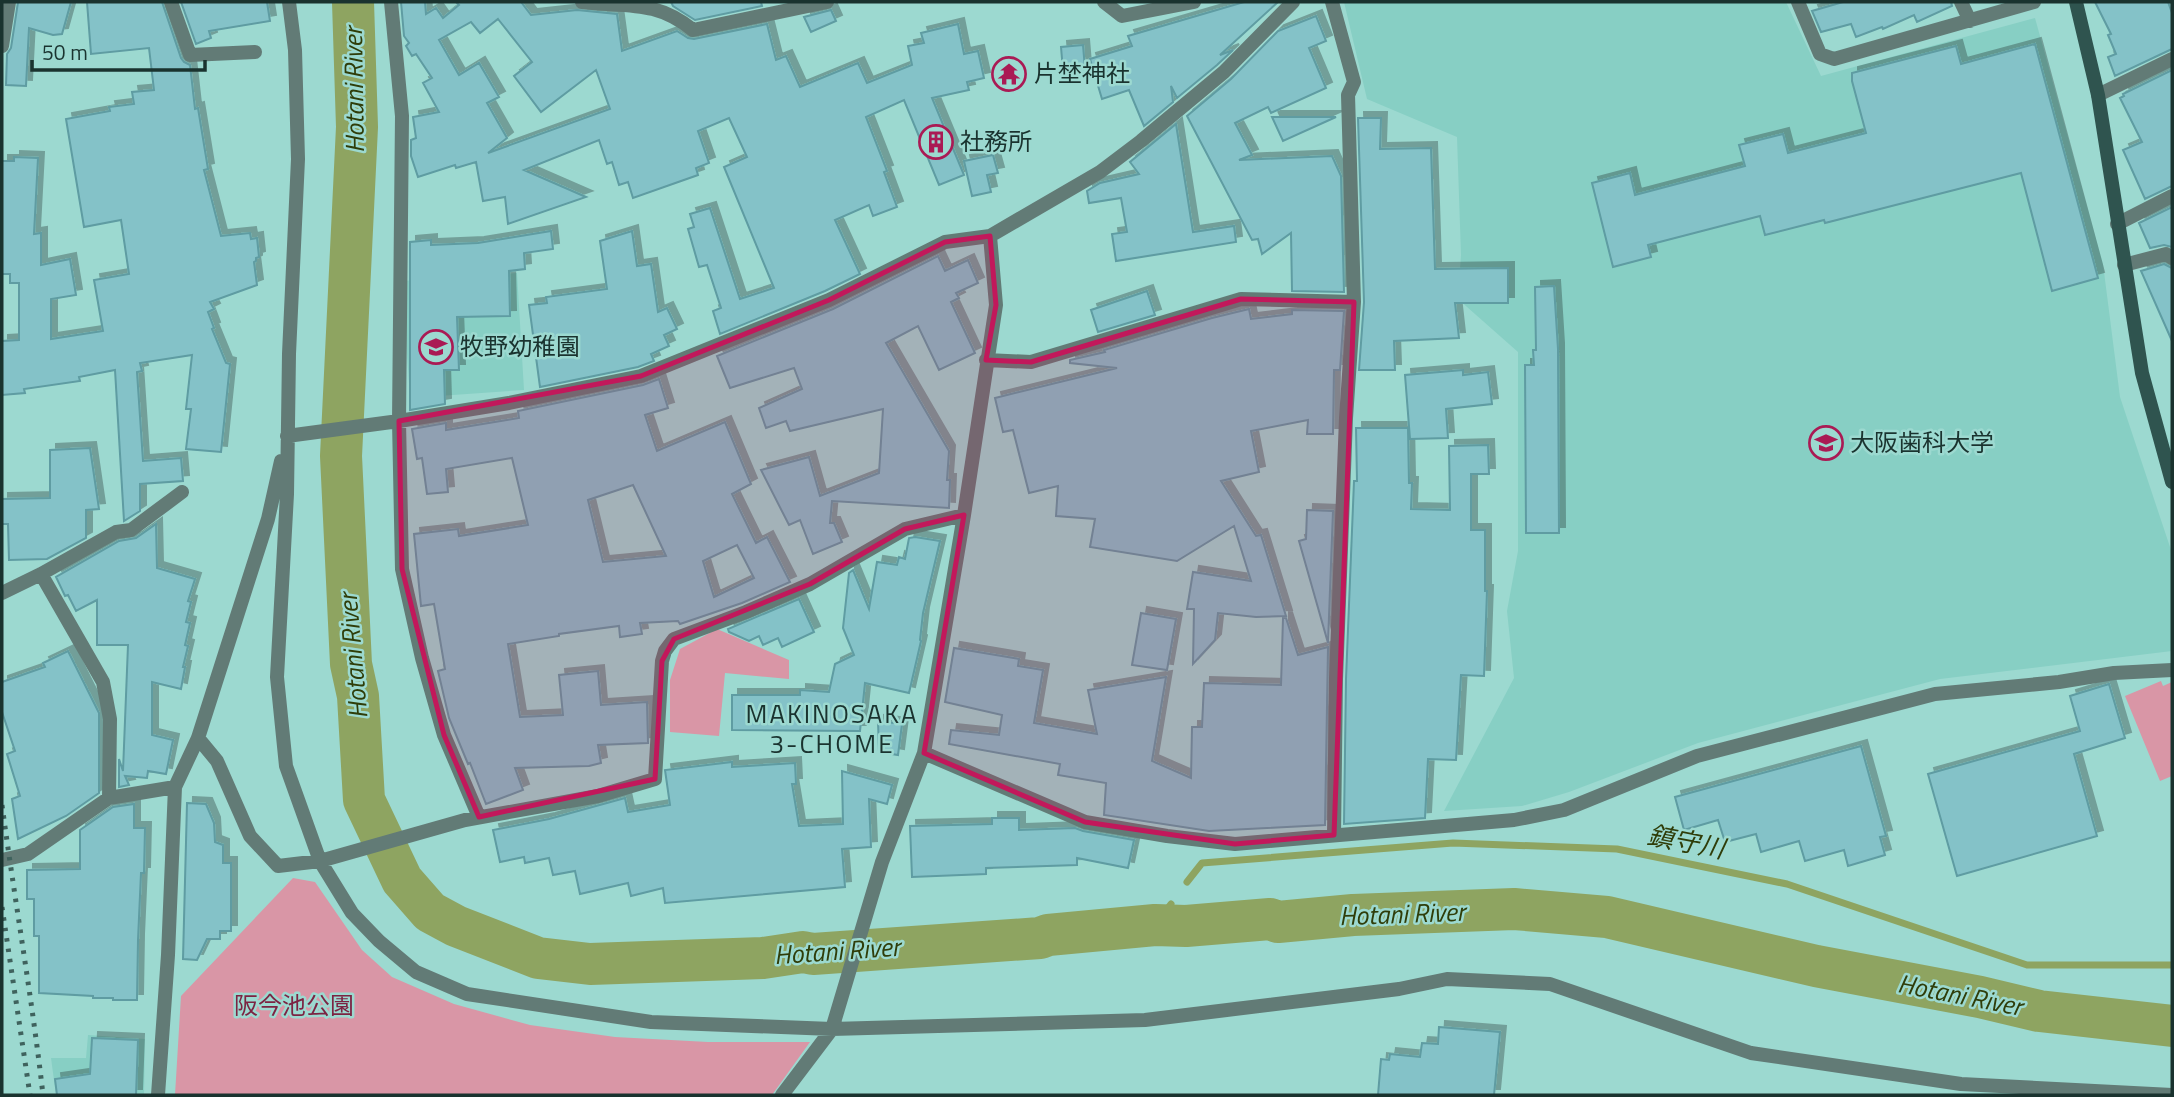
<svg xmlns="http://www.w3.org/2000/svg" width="2174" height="1097" font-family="'Titillium Web','Noto Sans JP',sans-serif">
	<defs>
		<filter id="shadow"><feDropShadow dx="6" dy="-6" stdDeviation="0" flood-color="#0004"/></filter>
	</defs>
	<rect width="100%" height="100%" fill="#9cd9d0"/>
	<path fill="#87cfc4" d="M1344,2H1786L1821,76L2035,18L2103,264L2120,397L2172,553V651L1940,679L1698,743L1569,792L1522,806L1444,811L1514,678L1507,611L1518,551V352L1458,299L1461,255L1457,137L1367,99Z
		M517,273L524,390L410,398L402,281Z
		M88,1035L145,1039L144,1095H56L51,1058H86Z"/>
	<path fill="#d996a6" d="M717,629L789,660V679L725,673L719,736L670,732V680L680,649Z
		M2161,681L2163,686L2172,682V776L2160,781L2125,696Z
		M293,878L315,882L362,950L392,977L454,1004L530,1025L615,1037L708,1042H810L772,1095H175L181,996Z"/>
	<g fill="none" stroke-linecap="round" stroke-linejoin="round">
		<path stroke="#8ea461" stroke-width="7" d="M1187,882L1202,863L1453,843L1617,849L1787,884L2027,965H2172
			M1155,925L1171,904"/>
		<path stroke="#8ea461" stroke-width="42" d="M353,2L357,127L341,456L351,664L358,696L364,800L402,880L430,912L456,926L538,958L590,964L763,958L803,952L813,954L1040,938L1048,935L1155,925L1186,926L1270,919L1278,922L1353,915L1514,909L1607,917L1816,966L1980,997L2039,1011L2172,1026"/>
	</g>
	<path fill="#84c2c8" stroke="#5e9ca2" stroke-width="2" fill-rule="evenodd" filter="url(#shadow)" d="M18,2H71L62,34L53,35L29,28L26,86L6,85L7,54L11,48Z
		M87,2H162L181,58L184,62L190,65L195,109L198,108L208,169L204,170L221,236L250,233L251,239L257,238L259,257L256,258V261L254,262L257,285L210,302L214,309L208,312L214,328L212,329L226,363L230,364L221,452L186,449L191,409H186L192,355L140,363L142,371L137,372L143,461L181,458L183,481L140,484V511L124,521L115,370L79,377L80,381L24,389L25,393L2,395V341L19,340V283H10V274H2V161H14V157L38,158L34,234L41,233V265L70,259L76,295L51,299V339L103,331L94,280L129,274L121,220L84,227L66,119L110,111L109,107L134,104L132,92L154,90L149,48L91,54Z
		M181,2H267L270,21L209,31L211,38L196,44Z
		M401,2H425L426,14L436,8L443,18L459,5L456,2H521L531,15L577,10L617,14L622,51L677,31L688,38L694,39L767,24L776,60L786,56L800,87L858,63L867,83L912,65L908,46L924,43L921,33L958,24L964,54L978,51L984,78L967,82L969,90L932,98L964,175L939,185L904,100L866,117L887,171L884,172L897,207L873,216L869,205L835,220L860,274L825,291L720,334L713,311L721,308L707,265L699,267L688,229L694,227L690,214L710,208L740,299L774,288L724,167L747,157L729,118L698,131L709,163L696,168L698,175L633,198L628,182L619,185L612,162L607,164L599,140L524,170L586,197L508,224L505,197L483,201L476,162L456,168L455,165L418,177L411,156V140L416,138L413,117L439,112L423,83L432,78L416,54L412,56L406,46L409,43L404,36ZM498,19L532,62L514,76L541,112L596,70L610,109L488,153L507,138L487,103L499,97L479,63L459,75L439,40L471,22L480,33Z
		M671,2H761L762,6L695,20L673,6Z
		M1244,2H1278L1220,55L1233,50L1217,65L1177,98L1171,86L1173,102L1144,126L1129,90L1102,99L1090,59L1132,46L1128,36Z
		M1843,2H1951L1952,6L1917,22L1914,15L1883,29L1882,27L1856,37L1851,24L1821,32L1812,11Z
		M2095,2H2168L2172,13V49L2115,76L2108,57L2116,54L2108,35L2111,34Z
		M831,10L836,21L811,32L804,17Z
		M1316,16L1326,41L1309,48L1326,88L1271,113L1268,107L1235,123L1252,155L1239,160L1332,156L1341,176L1344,292L1292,291L1291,233L1262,254L1258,239L1252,240L1187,116L1231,79L1278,31Z
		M2035,44L2098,278L2052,291L2021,173L1825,223L1824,220L1765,235L1760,216L1648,245L1651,257L1613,267L1592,183L1630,173L1635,195L1745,166L1739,145L1783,134L1788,153L1866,133L1852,81V73L1956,46L1961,64Z
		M1083,45L1085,69L1063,71L1061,47Z
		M2172,70V186L2145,199L2123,150L2142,142L2120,98L2124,96L2123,94Z
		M1272,117H1336L1283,141Z
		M1358,118H1381L1380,149L1431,148L1435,269L1508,268V303H1455L1459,338L1394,341L1395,370H1359L1364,302Z
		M1176,124L1193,232L1234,226L1236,242L1116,261L1112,234L1127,232L1121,198L1089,203L1087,191L1100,183L1139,174L1130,162Z
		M993,155L998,173L987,175L991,192L972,196L964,161Z
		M2172,207V247L2164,245L2150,248L2139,223Z
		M551,231L553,249L524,253L525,269L509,271L510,316L457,317L459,370H444L445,404L410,410V242L431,240V245L478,243Z
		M632,231L637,266L651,264L658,312L667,308L677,329L664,335L669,346L651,354L654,361L638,367L540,387L529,305L547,303L546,297L607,289L600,241Z
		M938,256L945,271L968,260L978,283L956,293L959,298L951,302L975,353L939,370L918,326L886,343L949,451L947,480H950L949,508L832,501L830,523H834L842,542L813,554L800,520L789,525L761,470L809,457L820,496L879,473L883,409L790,431L786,421L766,428L759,408L802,389L794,368L730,388L717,356L833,309Z
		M2164,264L2172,268V341L2141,271Z
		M1554,286L1558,349L1559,533H1526L1525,365H1534L1533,350H1536L1535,287Z
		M1147,291L1155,315L1098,332L1091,310Z
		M1249,309L1251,319L1292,314V310L1344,311L1340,370H1334L1333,434H1307L1308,420L1251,431L1259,472L1221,481L1256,536L1261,535L1286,616L1256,617L1218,613L1215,640L1193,664L1194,609H1187L1193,572L1251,581L1234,526L1177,561L1090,547L1095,519L1056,516L1058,486L1029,493L1013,430L1003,432L995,398L1117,368L1070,363V360L1105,352L1104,350L1212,318Z
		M1463,370V375L1488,372L1492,404L1446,409L1448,438L1410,439L1405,375Z
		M659,379L668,408L645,415L657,451L725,422L751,484L732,494L756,543L767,537L790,582L742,603L680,624L678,621L640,623L642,634L620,637L619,626L559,634V636L508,644L520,717L563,715L559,675L598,671L601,705L647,702L648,743L598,745L601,763L589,766L515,768L523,790L486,804L470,763L468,764L449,718L438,671L445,669L434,604L421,606L414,534L458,529L459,536L528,525L512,458L446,469L448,492L427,494L422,458L417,459L412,429L446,423V430L519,418L518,411L643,385ZM633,485L666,556L603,562L588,500ZM737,545L754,578L714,597L703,561Z
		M1356,428H1408L1409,483H1412L1411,509L1450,510L1449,446L1488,445L1489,474H1471V530H1485V591H1487L1484,676L1461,675L1456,760L1428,759L1425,818L1344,824L1346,679L1354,481H1357Z
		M90,448L99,509L86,510V538L47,559L9,560L8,524H2V499L50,498V450Z
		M1307,510L1333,511L1328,643L1299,541L1306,539Z
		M156,524L157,568L195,579L188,601L191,602L186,622L190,623L185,645L188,646L183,667H185L181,689L152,682V735L173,740L166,774L148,771L147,778L125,776L129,785L119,787V759L123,771L128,645H97V600L76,611L68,595L65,596L56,577L119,541L136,538Z
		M915,537L940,541L923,613L920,640L921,641L909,693L865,683L860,731L732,730V695H800V690L829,692L835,664L854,655L843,628L849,573L853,570L869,609L877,562L897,565L899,557L905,559L909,538Z
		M799,599L814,632L782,647L778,638L763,645L759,636L749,641L729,632L728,629Z
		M1141,613L1176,619L1167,670L1132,665Z
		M1283,618H1286L1298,655L1328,647L1325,825L1209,831L1104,815L1106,783L1058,775L1060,764L949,744L951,730L999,735L1002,715L945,702L954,648L1019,659L1018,666L1043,670L1034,723L1097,734L1088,690L1166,677L1152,761L1191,778L1192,727H1202L1204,683L1281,685Z
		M68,651L99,713V793L66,816L18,839L12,799L20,796L7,754L15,751L2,712V682L45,667L43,663Z
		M2109,684L2125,738L2074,754L2097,836L1957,876L1928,774L2080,731L2070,696Z
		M878,721L902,724L898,755L879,752Z
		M1861,746L1886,836L1880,837L1885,855L1848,866L1844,850L1805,861L1799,841L1761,852L1756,834L1725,842L1718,820L1684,830L1675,797Z
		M732,762V767L795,763L796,784H792L799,826L843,824L842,771L892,785L887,804L869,799L871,847L842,849L845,887L665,903L663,888L631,896L628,883L580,894L575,871L553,875L549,858L525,863L524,857L500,862L493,830L549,819L625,798L628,812L670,805L665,770Z
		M187,803L206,804L214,823L215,842L223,845V863H231V931H220V939H207L197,960L183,959Z
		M134,804V828H145L144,873H141L138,940L137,1000H113V998H93V996L39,993V936H34V899H27V870L80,869V830L113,807Z
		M992,818H1019V830L1075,828L1083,831L1134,840L1128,868L1077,858V865L986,868V874L912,877L910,826L992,824Z
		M1439,1027L1500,1032L1494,1095H1378L1381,1059L1389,1060L1390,1054L1420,1057L1422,1043L1438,1044Z
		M92,1038L138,1040L136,1095H57L55,1079L90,1074Z"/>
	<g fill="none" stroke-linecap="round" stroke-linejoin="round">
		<path stroke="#627b76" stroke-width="14" d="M171,2L190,55L255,52
			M289,2L295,50L298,159L289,354L287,494L277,677L286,766L320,861L352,913L379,941L416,972L467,994L651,1022L832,1029L1145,1020L1399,989L1447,979L1550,984L1751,1053L1961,1084L2172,1095
			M391,2L402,116L399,421L402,569L422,658L444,735L479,817
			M582,2C628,7 656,0 693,30L827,2
			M1104,2L1122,16L1194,2
			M1332,2L1354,82L1348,95L1354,302L1346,418L1336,679L1334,835
			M1798,2L1820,54L1834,59L2034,2
			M1961,2L1970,21
			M2,46L9,2
			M2098,95L2172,59
			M2117,224L2172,196
			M2124,265L2166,254L2172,258
			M986,360L1031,362L1241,299L1354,302
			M287,436L399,421L509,403L641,376L829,300L945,242L990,236L1100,172L1141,141L1224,72L1293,2
			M41,574L103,682L110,719L109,798L175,787
			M2,593L41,574L116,532L131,530L182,492
			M198,738L217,761L250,836L278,866L320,861L465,820L598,796L655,779L662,661L665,651L674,639L746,612L810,584L905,529L964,515
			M924,753L1085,822L1167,836L1235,844L1514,820L1564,810L1697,756L1935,694L2059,682L2114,673L2172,670
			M2,860L28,854L109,798
			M158,1095L168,955L175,787L198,738L268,519L281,461
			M782,1095L832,1029L882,862L924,753L964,515L996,305L990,236"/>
		<path stroke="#2f544f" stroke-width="14" d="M2076,2L2098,95L2142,373L2172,482"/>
		<path stroke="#3f625d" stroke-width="5" stroke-dasharray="3.5 7" stroke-linecap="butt" d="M2,805C15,902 32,998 43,1095
			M2,907L30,1095"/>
	</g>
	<path fill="#c2185b" fill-opacity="0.2" stroke="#c2185b" stroke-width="5" stroke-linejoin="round" d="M990,236L996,305L986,360L1031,362L1241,299L1354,302L1334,835L1235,844L1085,822L924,753L964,515L905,529L810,584L674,639L662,661L655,779L479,817L444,735L402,569L399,421L641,376L829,300L945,242Z"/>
	<defs>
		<g id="temple-ring" transform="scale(1.75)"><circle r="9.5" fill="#9cd9d0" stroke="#aa1a54" stroke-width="1.5"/><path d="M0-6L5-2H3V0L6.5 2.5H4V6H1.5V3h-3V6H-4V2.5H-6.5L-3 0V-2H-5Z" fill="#aa1a54"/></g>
		<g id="building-ring" transform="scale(1.75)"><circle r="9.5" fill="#9cd9d0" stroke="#aa1a54" stroke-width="1.5"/><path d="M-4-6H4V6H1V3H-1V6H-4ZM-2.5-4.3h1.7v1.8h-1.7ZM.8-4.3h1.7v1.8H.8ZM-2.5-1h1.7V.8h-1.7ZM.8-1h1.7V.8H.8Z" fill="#aa1a54"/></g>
		<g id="school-ring" transform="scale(1.75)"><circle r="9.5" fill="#9cd9d0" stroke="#aa1a54" stroke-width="1.5"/><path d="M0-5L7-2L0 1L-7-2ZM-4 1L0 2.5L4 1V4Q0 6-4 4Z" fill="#aa1a54"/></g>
		<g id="university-ring" transform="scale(1.75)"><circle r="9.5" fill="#9cd9d0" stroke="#aa1a54" stroke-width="1.5"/><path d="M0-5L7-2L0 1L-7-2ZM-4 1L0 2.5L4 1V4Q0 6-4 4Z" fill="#aa1a54"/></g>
	</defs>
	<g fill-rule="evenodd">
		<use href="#temple-ring" x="1009" y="74"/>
		<use href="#building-ring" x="936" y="142"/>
		<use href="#school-ring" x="436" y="347"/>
		<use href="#university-ring" x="1826" y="443"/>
	</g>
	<g text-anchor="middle" stroke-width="5" stroke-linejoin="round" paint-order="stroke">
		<g font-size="24" fill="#1a332f" stroke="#9cd9d0" text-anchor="start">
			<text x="1034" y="82">片埜神社</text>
			<text x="960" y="150">社務所</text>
			<text x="460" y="355">牧野幼稚園</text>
			<text x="1850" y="451">大阪歯科大学</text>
		</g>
		<g font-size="24" fill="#7c2342" stroke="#9cd9d0">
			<text x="294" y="1014">阪今池公園</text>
		</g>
		<g font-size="26" font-style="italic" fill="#2f3d09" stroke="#9cd9d0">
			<text transform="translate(354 90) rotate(-91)" y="9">Hotani River</text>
			<text transform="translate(353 656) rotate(-95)" y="9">Hotani River</text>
			<text transform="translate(1686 842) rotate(11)" y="9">鎮守川</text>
			<text transform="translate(1402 914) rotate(-2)" y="9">Hotani River</text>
			<text transform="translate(837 951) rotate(-4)" y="9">Hotani River</text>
			<text transform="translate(1960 995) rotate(11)" y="9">Hotani River</text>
		</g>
		<g font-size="26" letter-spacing="2" fill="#1a332f" stroke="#9cd9d0">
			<text x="832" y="723">MAKINOSAKA<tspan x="832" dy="30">3-CHOME</tspan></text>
		</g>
	</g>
	<rect width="2174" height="1097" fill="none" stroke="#1a332f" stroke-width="7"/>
	<path d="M32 60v10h173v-10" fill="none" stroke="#1a332f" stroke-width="3.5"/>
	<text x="42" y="60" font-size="21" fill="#1a332f" stroke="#9cd9d0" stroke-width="5" paint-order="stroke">50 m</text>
</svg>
